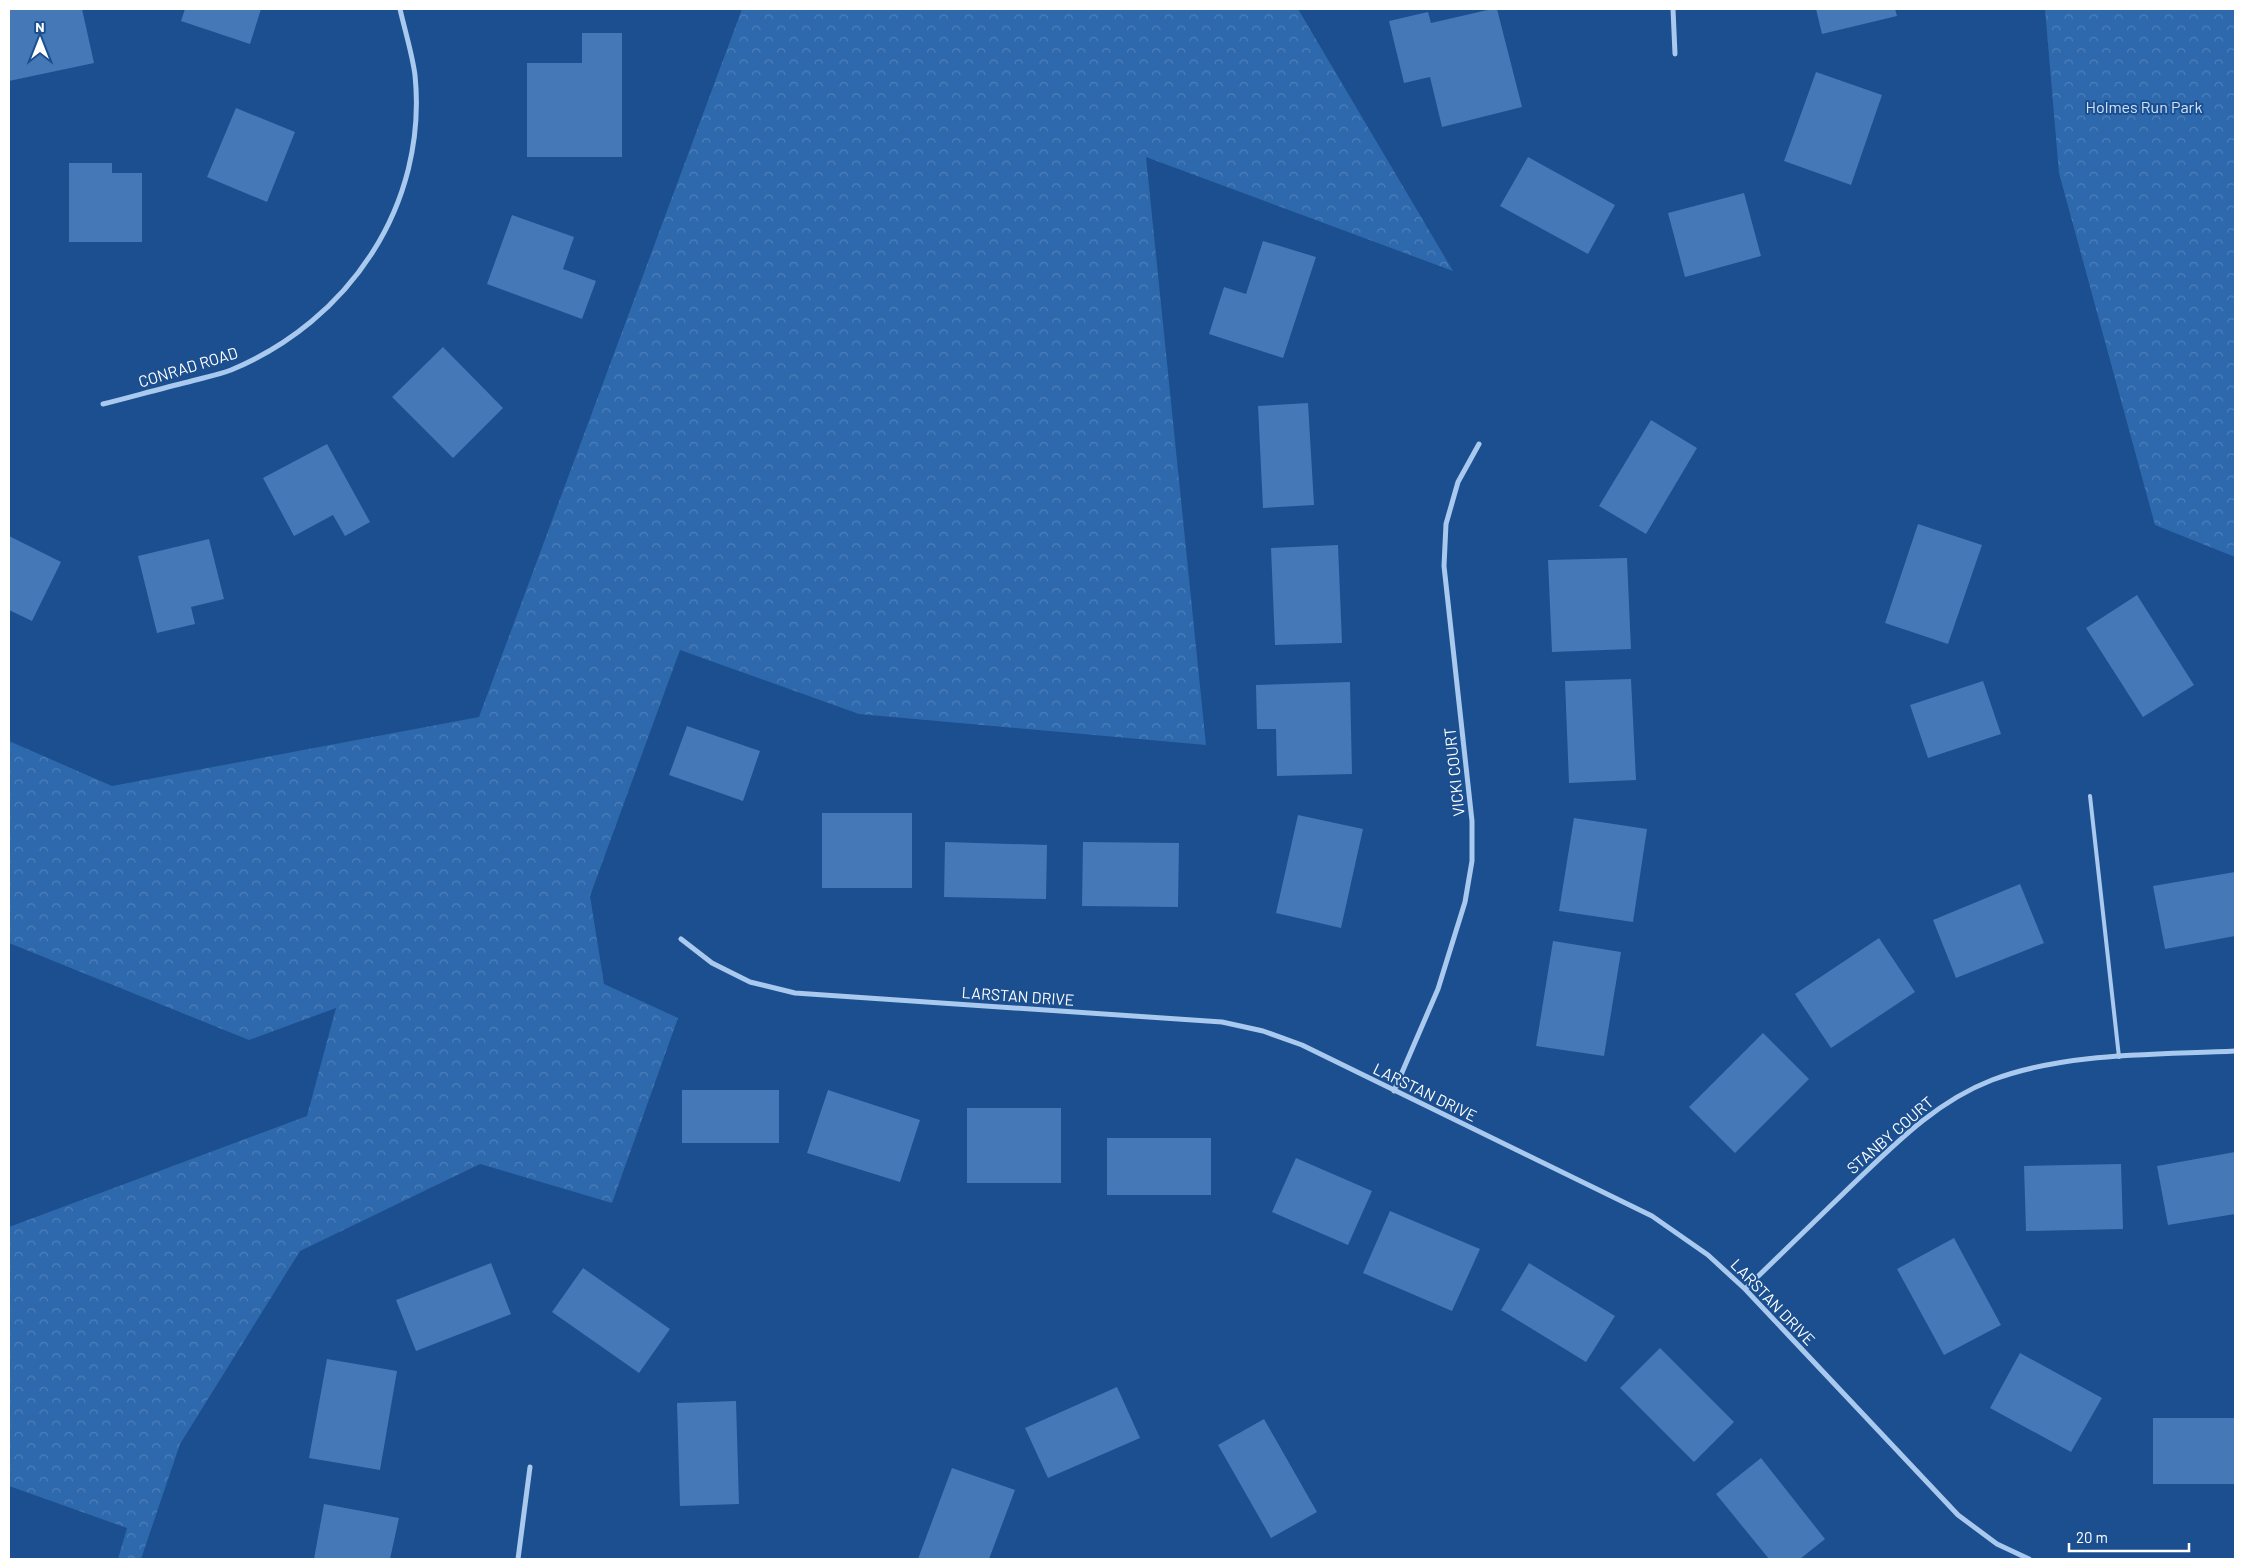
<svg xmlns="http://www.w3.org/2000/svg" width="2244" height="1568" font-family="Barlow,sans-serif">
	<defs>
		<pattern id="forest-crowns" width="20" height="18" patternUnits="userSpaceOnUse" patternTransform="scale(1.25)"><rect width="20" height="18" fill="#2e69ad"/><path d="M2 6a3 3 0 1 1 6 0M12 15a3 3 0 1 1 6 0" fill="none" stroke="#4d80b9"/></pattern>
	</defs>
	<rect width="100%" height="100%" fill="#1b4f8f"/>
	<path fill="url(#forest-crowns)" d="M742,9H1298L1453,271L1146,157L1206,745L859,714L680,650L590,896L604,984L678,1018L612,1203L480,1164L300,1251L180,1444L141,1559H118L127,1528L9,1486V1227L307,1116L336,1008L249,1040L9,943V741L112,786L479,717Z
		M2045,9H2235V557L2155,525L2059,173Z"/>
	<path fill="#4478b7" d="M9,9H82L94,63L9,81Z
		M185,9H261L250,44L181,21Z
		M1492,9H1497L1522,107L1442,127L1430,77L1404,83L1389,21L1428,12L1431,23Z
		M1816,9H1895L1897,16L1822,34Z
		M582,33H622V157H527V63H582Z
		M1816,72L1882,95L1851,185L1784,161Z
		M236,108L295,132L267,202L207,177Z
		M1528,157L1615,205L1588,254L1500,206Z
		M69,163H112V173H142V242H69Z
		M1744,193L1761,256L1685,277L1668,213Z
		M512,215L574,237L563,269L596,281L582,319L487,284Z
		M1263,241L1316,257L1283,358L1209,334L1224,287L1246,294Z
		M443,347L503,408L453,458L392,397Z
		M1308,403L1314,505L1263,508L1258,406Z
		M1651,420L1697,448L1646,534L1599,506Z
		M327,444L370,522L345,536L333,515L294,536L263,478Z
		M1918,524L1982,545L1948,644L1885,623Z
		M9,536L61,562L32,621L9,610Z
		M209,539L224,599L191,607L195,624L157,633L138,556Z
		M1338,545L1342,643L1275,645L1271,548Z
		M1627,558L1631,649L1552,652L1548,560Z
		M2137,595L2194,685L2143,717L2086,628Z
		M1631,679L1636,780L1569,783L1565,681Z
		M1983,681L2001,734L1928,758L1910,705Z
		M1350,682L1352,774L1277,776L1276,729H1257L1256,685Z
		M687,726L760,751L743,801L669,775Z
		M822,813H912V888H822Z
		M1298,815L1363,829L1341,928L1276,913Z
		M1574,818L1647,829L1633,922L1559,911Z
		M945,842L1047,845L1046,899L944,897Z
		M1083,842L1179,843L1178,907L1082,906Z
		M2235,872V936L2165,949L2153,886Z
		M2020,884L2044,943L1956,978L1933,920Z
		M1879,938L1915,992L1831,1048L1795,994Z
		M1553,941L1621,952L1604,1056L1536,1046Z
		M1763,1033L1809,1079L1735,1153L1689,1107Z
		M682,1090H779V1143H682Z
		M828,1090L920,1120L900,1182L807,1153Z
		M967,1108H1061V1183H967Z
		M1107,1138H1211V1195H1107Z
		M2235,1152V1214L2168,1225L2157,1166Z
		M1296,1158L1372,1191L1348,1245L1272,1212Z
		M2121,1164L2123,1229L2026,1231L2024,1166Z
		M1390,1211L1480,1249L1452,1311L1363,1273Z
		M1954,1238L2001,1325L1944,1355L1897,1269Z
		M491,1263L511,1314L416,1351L396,1300Z
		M1529,1263L1615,1316L1586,1362L1501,1310Z
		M583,1268L670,1329L639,1373L552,1312Z
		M1660,1348L1734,1422L1694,1462L1620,1388Z
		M2020,1353L2102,1398L2071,1452L1990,1408Z
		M327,1359L397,1371L380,1470L309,1458Z
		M1117,1387L1140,1438L1048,1478L1025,1428Z
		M736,1401L739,1504L680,1506L677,1403Z
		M2153,1418H2235V1484H2153Z
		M1264,1419L1317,1512L1271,1538L1218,1445Z
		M1761,1458L1825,1539L1800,1559H1769L1716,1494Z
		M952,1468L1015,1490L989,1559H918Z
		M324,1504L399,1518L390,1559H314Z"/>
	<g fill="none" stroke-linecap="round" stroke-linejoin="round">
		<path stroke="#a9c9ee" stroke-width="4" d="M2090,796L2119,1057"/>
		<path stroke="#a9c9ee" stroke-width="5" d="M1673,9L1675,54
			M103,404C131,397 159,389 188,382C202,378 218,375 231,370C349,321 428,205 415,75C412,53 405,31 400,9
			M681,939L712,963L750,982L795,993L1222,1022L1263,1031L1302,1045L1652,1216L1708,1255L1745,1289L1958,1515L1997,1544L2029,1559
			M1394,1091L1438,989L1465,902L1472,861V821L1444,566L1446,524L1458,482L1479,444
			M1745,1289C1780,1255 1816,1220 1851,1186C1894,1145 1935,1102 1992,1080C2066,1052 2157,1055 2235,1051
			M518,1559L530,1467"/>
	</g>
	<g text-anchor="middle" stroke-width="4" stroke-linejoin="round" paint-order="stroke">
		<g font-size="16" fill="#cfe3fa" stroke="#1b4f8f">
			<text x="2144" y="113">Holmes Run Park</text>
		</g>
		<g font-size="16" fill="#fff" stroke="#1b4f8f">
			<text transform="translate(188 367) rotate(-17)" y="6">CONRAD ROAD</text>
			<text transform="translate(1454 772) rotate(-96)" y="6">VICKI COURT</text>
			<text transform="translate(1018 996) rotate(4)" y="6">LARSTAN DRIVE</text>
			<text transform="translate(1425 1092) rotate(26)" y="6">LARSTAN DRIVE</text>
			<text transform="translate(1890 1135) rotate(-41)" y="6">STANBY COURT</text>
			<text transform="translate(1773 1302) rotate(46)" y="6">LARSTAN DRIVE</text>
		</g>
	</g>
	<rect width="2244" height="1568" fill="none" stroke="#ffffff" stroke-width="20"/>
	<g transform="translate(40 40)" stroke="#1b4f8f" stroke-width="4" paint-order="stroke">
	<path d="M0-4L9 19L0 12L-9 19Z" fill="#ffffff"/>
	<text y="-8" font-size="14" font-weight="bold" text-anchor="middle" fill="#ffffff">N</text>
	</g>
	<path d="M2069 1543v8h120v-8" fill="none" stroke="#ffffff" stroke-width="2.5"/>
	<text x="2076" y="1543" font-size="15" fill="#ffffff" stroke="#1b4f8f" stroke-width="4" paint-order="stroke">20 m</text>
</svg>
